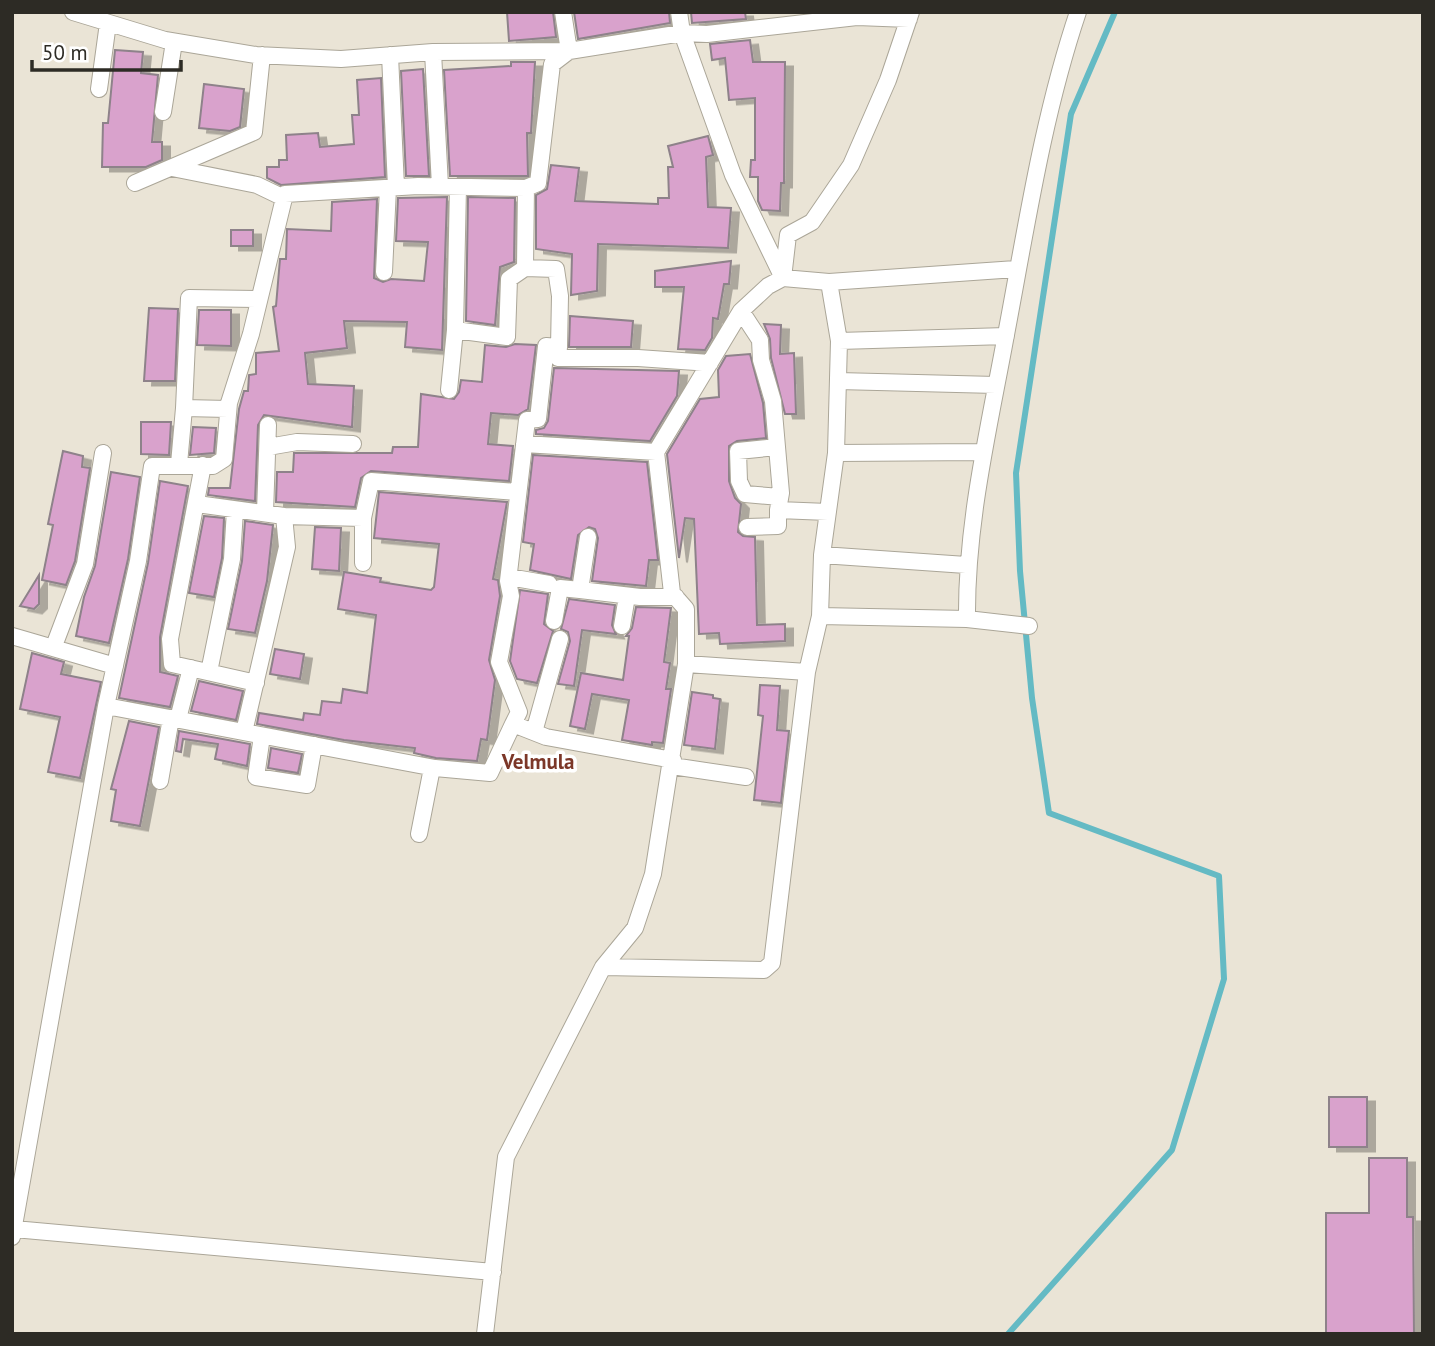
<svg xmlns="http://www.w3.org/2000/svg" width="1435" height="1346" font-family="'PT Sans',sans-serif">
	<defs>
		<filter id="shadow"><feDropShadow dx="8" dy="4.5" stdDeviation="0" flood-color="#0004"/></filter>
	</defs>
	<rect width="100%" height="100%" fill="#eae4d6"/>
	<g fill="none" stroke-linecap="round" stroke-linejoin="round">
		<path stroke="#64bac4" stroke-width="6" d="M1008,1334L1172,1150L1224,979L1219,876L1049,813L1032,698L1020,571L1016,473L1071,114L1115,12"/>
	</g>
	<path fill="#d9a2cc" stroke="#8e828a" stroke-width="2" filter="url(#shadow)" d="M507,12H553L556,37L509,41Z
		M574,12H669L670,23L578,39Z
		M691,12H745L746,19L692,23Z
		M750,40L753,62H785L784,183H781L780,211L762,210L758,201V177H750L751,160H755V98L729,100L725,58L712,60L710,44Z
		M115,50L143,52L141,73L158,75L152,142H162V160L146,167H102L103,123H108Z
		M511,62H535L531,133H527L528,176H450L444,70L511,66Z
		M423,69L429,176H406L401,71Z
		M381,78L385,177L281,185L267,178V167H279V160H287L286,135L318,133L320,147L354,144L352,115H359L357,80Z
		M204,84L244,89L240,127L230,131L199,128Z
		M708,136L713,155L706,157L708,207L731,208L728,248L598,244L597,291L571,295L572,254L536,249V195L547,189L551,165L579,168L575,201L658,204V198H669L668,167H673L668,146Z
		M447,197L442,350L405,347L407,322L344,321L347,348L305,353L308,384L354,386L352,427L264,415L258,425L255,501L208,495L209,488H230L239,409L244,391H248L249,375L256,374V353L279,351L273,307L276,306L280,259H286L287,229L331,231L332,202L377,199L374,278L383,282L391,279L424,281L428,242L396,241L398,198Z
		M468,197L515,198L514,262L500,267L495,325L466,321Z
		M231,230H253V246H231Z
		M731,261L729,284H724L718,319L713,318L712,338L705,350L678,349L684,287H655V271Z
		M149,308L178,309L175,381H144Z
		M199,310H231V346L197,345Z
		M570,316L633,321L631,347H569Z
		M764,324L781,325L780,354L794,353L796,414H785L771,358L770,339Z
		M515,344L536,345L528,409L518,415L491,413L488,444L513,446L509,481L371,471L361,478L355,507L276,502L277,472H293L294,453H392L393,447H418L421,394L454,399L459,392L461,380L482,382L485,345L506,347Z
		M750,354L763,403L766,438L737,441L729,446V481L735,498L741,504L738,532L743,536L755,537L757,625L785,624V641L720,644L719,633L699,634L694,519L685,518L679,558L667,454L700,399L719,397L718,370L726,356Z
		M554,368L679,371L677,396L650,441L536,434V430L544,428L548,421Z
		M141,422H171L169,455L141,454Z
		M193,427L216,428L214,453L190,455Z
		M63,451L83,456L82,467L90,468L75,561L66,585L42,580L53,525L48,524Z
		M533,455L647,462L658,560H649L646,586L592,581L598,538L595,529L589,527L578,535L571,579L530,570L534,544L523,542Z
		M111,472L140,477L128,559L109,643L76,636L84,597L95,566Z
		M160,481L188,486L160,637V672L178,676L170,707L119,698L148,563Z
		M379,492L507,502L493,579L498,580L500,596L489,660L495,680L487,740L481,739L477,761L436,758L414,753L415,748L344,740L257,724L259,713L303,720L304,713L320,715L322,701L341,703L343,689L367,693L376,615L338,609L344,572L381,578L380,582L431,590L434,587L439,544L374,538Z
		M204,516L224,518L222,558L214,597L189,593Z
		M245,521L273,525L267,581L255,633L228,629L242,561Z
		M315,527L341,528L339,571L312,569Z
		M39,575V604L34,609L20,606Z
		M520,590L548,594L544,624L553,631L537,683L517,679L510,661Z
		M569,599L615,605L612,625L616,634L582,630L574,686L558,684L570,641L568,632L561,629Z
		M636,607L671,608L664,662L670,663L666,689H671L663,743L652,742V745L622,740L629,700L592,694L585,729L570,726L581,673L623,680L629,636H626L632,628Z
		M275,649L304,654L300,679L270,674Z
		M32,653L64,662L61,674L101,682L80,778L48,772L60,717L20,709Z
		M199,681L243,691L236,720L191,711Z
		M760,685L780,686L777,730L789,731L781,803L754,800L763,716L758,715Z
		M692,692L713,695V698L720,699L715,749L684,745Z
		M129,721L159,727L140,826L111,821L116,790L111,789Z
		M179,731L250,744L247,766L215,759L218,744L183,739L181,752L176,751Z
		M271,748L302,754L298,773L268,768Z
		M1329,1097H1367V1147H1329Z
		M1369,1158H1407V1217H1413L1414,1334H1326V1213H1369Z"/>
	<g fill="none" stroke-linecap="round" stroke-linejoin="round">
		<g stroke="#aba698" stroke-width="18">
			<path id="street" d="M73,12L165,40L256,55L341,59L433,52L569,51L682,33L707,34L857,17L909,19
				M433,52L440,186
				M390,55L396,187
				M99,89L108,23
				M163,112L174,42
				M172,168L257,185L284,198
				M135,183L254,132L262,55
				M458,187L455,330L507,337L509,279L525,268
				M384,272L388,188
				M829,282L1016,269
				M741,311L760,340L761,360L773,401L781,493L778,510L828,512
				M839,341L1006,336
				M559,347L558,358H638L710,363
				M838,381L996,385
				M449,390L455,330
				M228,409L184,408L189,298L259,299
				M524,444L656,452
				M268,447L297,442L353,444
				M777,447L738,451L739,481L745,494L780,497
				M836,453L984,452
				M179,464L184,408
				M203,465L170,639L172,664L256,683
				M197,504L284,516
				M265,513L268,425
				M363,518V563
				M747,527L778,526V510
				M588,537L580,590L640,597H676
				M822,555L966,565
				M509,577L549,584
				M820,616L967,619
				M554,621L560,588L580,590
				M622,626L627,596
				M1029,626L967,619C966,525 988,432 1005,340C1026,230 1042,119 1078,12
				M12,636L115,666
				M54,646L85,564L103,453
				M686,664L807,672
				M209,672L232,559L235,510
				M106,706L435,768L490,773L513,724L546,737L673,760
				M178,719L191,668
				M513,724L519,712L499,662L511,596L508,581L527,420L538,419L546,346L559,347L560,296L556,269L525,268L526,188L538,183L552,64L569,51L563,12
				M244,732L287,547L284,516L363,518L371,481L517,492
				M534,732L560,639
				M262,736L256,777L307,785L314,745
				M672,766L746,777
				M160,781L171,718
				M419,834L432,768
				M603,967L764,970L772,963L807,672L820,616L822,555L836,453L839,341L829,282L783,278L733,175L682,33L679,12
				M14,1229L493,1272
				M12,1237L106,706L138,561L152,466H213L224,459L229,403L251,334L285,194L418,186L526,188
				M485,1334L506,1157L603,967L635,928L653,874L686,664V609L672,593L656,452L741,311L768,286L783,278L788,235L812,222L851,165L888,80L911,12"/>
		</g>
		<use href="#street" stroke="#fff" stroke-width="16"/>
	</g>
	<g text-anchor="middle" stroke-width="7" stroke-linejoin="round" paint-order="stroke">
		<g font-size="21" font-weight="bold" fill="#7c3728" stroke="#fff">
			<text x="538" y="769">Velmula</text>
		</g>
	</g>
	<rect width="1435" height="1346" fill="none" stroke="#2d2b25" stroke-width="28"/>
	<path d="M32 60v10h149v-10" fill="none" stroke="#2d2b25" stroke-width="3.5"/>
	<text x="42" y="60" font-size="21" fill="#2d2b25" stroke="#ffffff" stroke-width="5" paint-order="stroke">50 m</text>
</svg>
